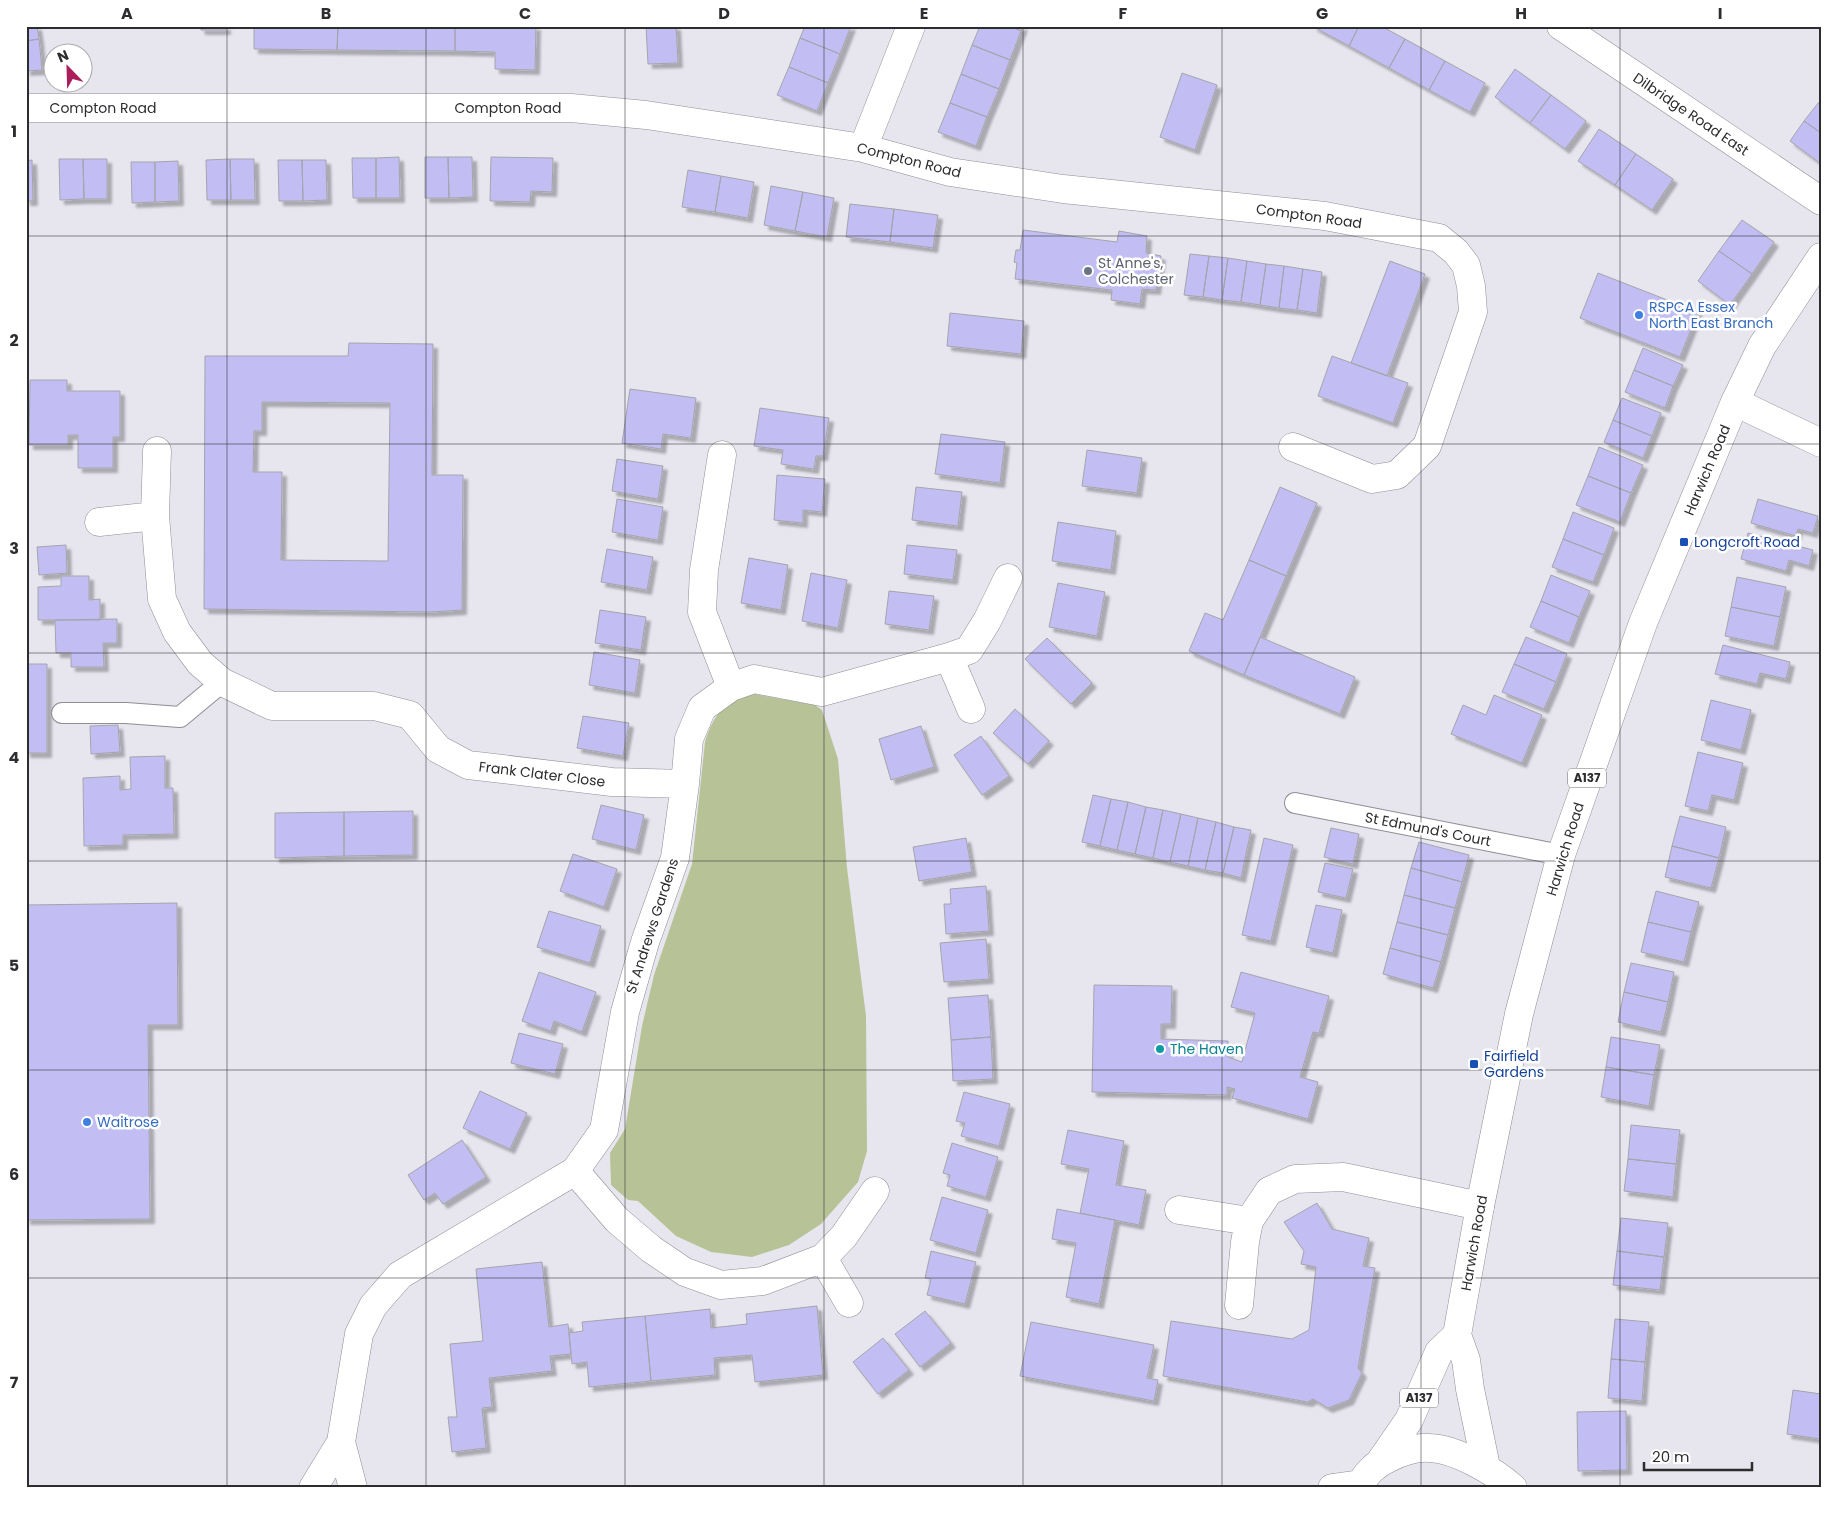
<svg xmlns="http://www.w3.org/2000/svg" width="1847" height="1514" font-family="Poppins,sans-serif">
	<defs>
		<filter id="shadow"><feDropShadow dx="4.5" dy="4.5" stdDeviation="1" flood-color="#0004"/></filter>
	</defs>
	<rect width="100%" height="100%" fill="#e7e6ee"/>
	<path fill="#b7c396" d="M754,694L815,705L822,710L838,759L847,868L866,1016L867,1151L858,1182L821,1224L789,1245L752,1257L711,1252L676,1236L638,1201L628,1200L611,1185L610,1153L625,1129L642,1026L654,975L692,864L705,742C714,713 724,702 754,694Z"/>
	<path fill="#c2bdf3" stroke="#a5a4ac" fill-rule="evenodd" filter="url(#shadow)" d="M26,26H37L39,39L26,41Z
		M200,26H226V30H201Z
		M254,26H338L337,50L254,49Z
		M338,26H455V51L337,50Z
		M455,26H536L535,70L495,69V52L455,51Z
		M646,26H676L678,63L648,64Z
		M805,26H851L840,54L800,38Z
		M980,26H1010L1021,31L1010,60L972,45Z
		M1010,26H1023L1021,31Z
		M1312,26H1359L1349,46Z
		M1359,26H1381L1405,39L1389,68L1349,46Z
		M800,38L840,54L828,83L789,67Z
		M39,39L42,70L26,71V41Z
		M1405,39L1445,61L1429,90L1389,68Z
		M972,45L1010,60L999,89L961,74Z
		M1445,61L1485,83L1470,112L1429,90Z
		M789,67L828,83L817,111L777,95Z
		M1515,69L1551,95L1530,123L1495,97Z
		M1182,73L1217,85L1195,150L1160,137Z
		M961,74L999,89L987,117L950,103Z
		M1551,95L1586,121L1565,149L1530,123Z
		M1819,102L1821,103V133L1804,121Z
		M950,103L987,117L976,146L938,132Z
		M1804,121L1821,133V164L1790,141Z
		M1599,129L1636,154L1615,185L1578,161Z
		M1636,154L1673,179L1652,210L1615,185Z
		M399,157L400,198H376V158Z
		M425,157H448L449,198H425Z
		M448,157H472L473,197L449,198Z
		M491,157L553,158L552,192L531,191L530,202L490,201Z
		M352,158H376V198H353Z
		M59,159H83L84,199L60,200Z
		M83,159H107V199H84Z
		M230,159H254L255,200H231Z
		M230,159L231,200H207L206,160Z
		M32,160L33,201H26V161Z
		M278,160H302L303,201H279Z
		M302,160H326L327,200L303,201Z
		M178,161L179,201L155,202V162Z
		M131,162H155V202L132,203Z
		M688,170L721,176L715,212L682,207Z
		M721,176L754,182L748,218L715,212Z
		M771,186L803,192L795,231L764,225Z
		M803,192L834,198L827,237L795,231Z
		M850,204L894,209L890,242L846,237Z
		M894,209L938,215L933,248L890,242Z
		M1742,220L1774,242L1752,274L1719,251Z
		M1023,230L1117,242L1119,231L1147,236L1146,253L1161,256L1156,290L1142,289L1140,304L1111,300L1112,290L1015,279L1017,263L1014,262L1016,250H1020Z
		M1719,251L1752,274L1730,305L1698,281Z
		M1190,254L1209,256L1203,297L1184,295Z
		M1209,256L1228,258L1222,300L1203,297Z
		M1228,258L1247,261L1241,302L1222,300Z
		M1247,261L1266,264L1260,305L1241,302Z
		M1390,261L1425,274L1387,376L1351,363Z
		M1266,264L1284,266L1279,308L1260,305Z
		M1284,266L1303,269L1297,310L1279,308Z
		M1303,269L1322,272L1317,313L1297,310Z
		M1598,273L1698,312L1680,357L1580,318Z
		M950,313L1024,321L1021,354L947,346Z
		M349,343L433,344L432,475H463L462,610L431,612L204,609L205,356H348ZM262,402L390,403L388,561L281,560L282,472H253L254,431H262Z
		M1643,348L1683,365L1673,386L1634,370Z
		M1332,356L1408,383L1393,423L1318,396Z
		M1634,370L1673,386L1665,408L1625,392Z
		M30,380H67V391H120V437H113V468H78V435H68V445H29Z
		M630,389L696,398L691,438L663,434L661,449L622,443Z
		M1622,398L1661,413L1652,436L1613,420Z
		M760,408L829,418L823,456H816L814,469L781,464L783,450L754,446Z
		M1613,420L1652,436L1643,458L1604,442Z
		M941,434L1005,442L1000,483L935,474Z
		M1599,447L1643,465L1631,493L1588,476Z
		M1087,450L1142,458L1137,493L1082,486Z
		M617,459L663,466L658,499L612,491Z
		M777,475L825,479L822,512L803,510V523L774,520Z
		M1588,476L1631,493L1620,522L1576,505Z
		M916,487L962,492L958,526L912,520Z
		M1280,487L1317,503L1286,576L1249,560Z
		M617,499L663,507L658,540L612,532Z
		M1758,499L1818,516L1813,533L1798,529L1796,536L1751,523Z
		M1573,512L1614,528L1604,555L1563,539Z
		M1058,522L1116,531L1111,570L1052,561Z
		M1748,533L1813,550L1809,566L1789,560L1786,571L1741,559Z
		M1563,539L1604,555L1593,582L1552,567Z
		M66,545L67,573L39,575L37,547Z
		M907,545L957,550L953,580L904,574Z
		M607,549L653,557L647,590L601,582Z
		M749,558L788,565L781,610L741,603Z
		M1249,560L1286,576L1244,675L1189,651L1205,613L1223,620Z
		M811,573L847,580L838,628L802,621Z
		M1551,575L1590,591L1579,617L1541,601Z
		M61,576H89V600L100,599V620H38V587L61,586Z
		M1737,577L1786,587L1780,617L1731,607Z
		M1058,583L1105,592L1097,636L1049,627Z
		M889,591L934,596L929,630L885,624Z
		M1541,601L1579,617L1569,643L1530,627Z
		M1731,607L1780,617L1774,646L1725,636Z
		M600,610L646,617L641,650L595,643Z
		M117,619V643H103L104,667H71V653H56L55,620Z
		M1260,637L1355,677L1340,714L1244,675Z
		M1526,637L1567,654L1556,682L1514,664Z
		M1047,638L1092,683L1071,704L1025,659Z
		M1723,645L1790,662L1786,679L1760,673L1757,684L1715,674Z
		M594,652L640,660L635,693L589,685Z
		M26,664H47V753H26Z
		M1514,664L1556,682L1544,709L1502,692Z
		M1494,695L1542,715L1522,763L1451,734L1463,705L1486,715Z
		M1711,700L1751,710L1741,750L1701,740Z
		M1015,709L1049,741L1028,764L993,733Z
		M583,716L629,723L623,756L577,748Z
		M118,725L120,752L91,754L90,726Z
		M921,726L934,767L891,780L879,739Z
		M981,736L1009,776L982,795L954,755Z
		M1698,752L1743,763L1734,800L1712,795L1708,811L1685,806Z
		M165,756V788H173L174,834L123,835V845L84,846L83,778L120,776V790L131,789L130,757Z
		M1093,795L1111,799L1100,846L1082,842Z
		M1111,799L1128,802L1117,850L1100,846Z
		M1128,802L1146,807L1135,854L1117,850Z
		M601,805L644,815L636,850L592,839Z
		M1146,807L1163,810L1153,858L1135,854Z
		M1163,810L1181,814L1170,862L1153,858Z
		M413,811V855L344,856V812Z
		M344,812V856L275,858V813Z
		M1181,814L1198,818L1188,866L1170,862Z
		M1680,816L1726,827L1719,858L1672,846Z
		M1198,818L1216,822L1205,870L1188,866Z
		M1216,822L1234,827L1223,873L1205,870Z
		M1234,827L1251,830L1241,878L1223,873Z
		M1331,828L1359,834L1353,864L1324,857Z
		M966,838L972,872L919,881L913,847Z
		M1264,838L1293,845L1271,941L1242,935Z
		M1419,842L1469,855L1462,882L1411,868Z
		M1672,846L1719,858L1711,888L1665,877Z
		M573,854L617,869L604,907L560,891Z
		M1325,863L1353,869L1346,898L1318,892Z
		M1411,868L1462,882L1455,908L1404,895Z
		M986,886L989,931L946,934L944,904H951L950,889Z
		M1656,891L1699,902L1691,932L1648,922Z
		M1404,895L1455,908L1448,935L1397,922Z
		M177,903L178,1025H148L150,1219L26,1220V905Z
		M1316,905L1342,910L1333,953L1306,947Z
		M549,911L601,926L590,963L537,947Z
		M1397,922L1448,935L1441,962L1390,948Z
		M1648,922L1691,932L1684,962L1641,952Z
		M986,939L989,979L944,982L940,943Z
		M1390,948L1441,962L1433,988L1383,974Z
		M1631,963L1674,972L1668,1002L1624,992Z
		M539,972L596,992L582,1032L554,1021L551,1031L522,1021Z
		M1241,972L1329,996L1319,1033L1313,1032L1300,1077L1318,1082L1308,1119L1232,1098L1235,1089L1227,1087V1095L1092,1092L1094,985L1172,986L1171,1024H1161V1039L1228,1041V1057L1242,1062L1255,1013L1231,1007Z
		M1624,992L1668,1002L1661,1032L1618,1022Z
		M988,995L991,1037L951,1040L948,998Z
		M519,1033L563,1044L555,1074L511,1063Z
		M991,1037L993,1079L953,1081L951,1040Z
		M1611,1037L1660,1045L1654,1075L1606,1067Z
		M1606,1067L1654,1075L1649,1106L1601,1097Z
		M480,1091L527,1113L510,1149L463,1128Z
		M964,1092L1010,1104L999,1146L961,1136L965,1123L956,1121Z
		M1631,1125L1680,1130L1676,1164L1628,1159Z
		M1068,1130L1124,1141L1116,1185L1146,1190L1139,1225L1080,1213L1089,1169L1061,1164Z
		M462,1140L486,1177L443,1204L435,1193L424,1200L408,1175Z
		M952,1143L998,1157L986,1197L947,1186L950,1175L943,1173Z
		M1628,1159L1676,1164L1673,1197L1624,1191Z
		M942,1197L988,1210L976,1253L930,1240Z
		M1317,1203L1332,1229L1369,1238L1363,1266L1375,1268L1358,1368L1362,1373L1349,1400L1328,1408L1313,1399L1308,1402L1163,1376L1171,1321L1292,1339L1309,1330L1316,1267L1301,1264L1304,1251L1284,1222Z
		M1057,1209L1115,1220L1099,1304L1066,1297L1076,1243L1052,1239Z
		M1621,1218L1668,1223L1664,1257L1617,1251Z
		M931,1251L976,1262L965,1304L927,1295L931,1279L925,1278Z
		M1617,1251L1664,1257L1660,1290L1613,1285Z
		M542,1262L549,1327L568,1324L571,1354L550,1356L552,1371L489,1378L492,1407L482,1408L486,1448L452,1452L448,1417H457L450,1344L483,1341L476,1269Z
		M817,1306L823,1375L755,1382L752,1355L714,1358L715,1375L651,1381L645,1316L710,1309L711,1328L747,1324L746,1314Z
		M925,1311L951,1343L920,1367L895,1334Z
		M645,1316L651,1381L589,1387L587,1362L572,1364L569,1333L583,1331L582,1322Z
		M1615,1319L1649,1322L1645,1362L1611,1359Z
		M1031,1322L1154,1345L1147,1378L1158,1380L1154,1401L1020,1376Z
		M883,1338L909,1370L878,1394L853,1362Z
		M1611,1359L1645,1362L1642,1401L1608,1398Z
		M1793,1390L1821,1394L1820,1439L1787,1434Z
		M1626,1411L1627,1470L1578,1471L1577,1412Z"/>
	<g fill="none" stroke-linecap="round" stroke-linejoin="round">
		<g stroke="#8f8e95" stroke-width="22">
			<path id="service" d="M62,713H126L180,717L222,682
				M1295,803L1561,855"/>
		</g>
		<g stroke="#8f8e95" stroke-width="29">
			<path id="minor" d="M1561,26L1821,201
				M26,108H571L646,115L863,148L950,172L1063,189L1325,216L1439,238L1456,252L1466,265L1471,286L1473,312L1427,446L1397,475L1372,479L1293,447
				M863,148L911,26
				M1735,402L1821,443
				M157,451L155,516L162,599L177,632L200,663L222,682L272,706H374L410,715L438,749L468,765L612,782L685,784
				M722,455L704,570L702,612L731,687
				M99,522L155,516
				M949,657L971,709
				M575,1171L617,1220L651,1249L685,1272L721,1285L763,1281L823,1258L844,1236L875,1191
				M1179,1210L1249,1221
				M823,1258L849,1303
				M1239,1305L1245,1242L1249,1221L1269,1191L1295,1179L1343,1177L1480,1206
				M341,1442L359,1334L373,1306L400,1275L575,1171L604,1130L625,1012L645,942L675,858L685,784L689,739L702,708L731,687L754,679L822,692L949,657L969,650L987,621L1008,578
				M313,1488L341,1442L353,1488"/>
		</g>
		<g stroke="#8f8e95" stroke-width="29">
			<path id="primary" d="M1457,1335L1466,1360L1470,1389L1486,1467
				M1380,1462L1409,1420L1439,1352L1457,1335L1480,1206L1519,1014L1561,855L1643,623L1735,402L1762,346L1821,257
				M1332,1488L1361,1484
				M1360,1488C1363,1475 1377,1463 1389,1458C1401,1452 1416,1447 1430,1448C1456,1449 1494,1471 1513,1488"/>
		</g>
		<use href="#service" stroke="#fff" stroke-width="20"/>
		<use href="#minor" stroke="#fff" stroke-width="28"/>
		<use href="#primary" stroke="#fff" stroke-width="28"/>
	</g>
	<path fill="none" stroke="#2d2d30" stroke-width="1" stroke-opacity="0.55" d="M227,26V1488M426,26V1488M625,26V1488M824,26V1488M1023,26V1488M1222,26V1488M1421,26V1488M1620,26V1488M26,236H1821M26,444H1821M26,653H1821M26,861H1821M26,1070H1821M26,1278H1821"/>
	<circle fill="#6b7280" stroke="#fff" stroke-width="2" cx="1088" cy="271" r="5"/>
	<g fill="#3f7fe0" stroke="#fff" stroke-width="2">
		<circle cx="1639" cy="315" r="5"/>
		<circle cx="87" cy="1122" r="5"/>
	</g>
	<g fill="#1a4fb4" stroke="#fff" stroke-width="2">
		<rect x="1679" y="537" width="10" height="10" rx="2.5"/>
		<rect x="1469" y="1059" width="10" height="10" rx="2.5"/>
	</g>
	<circle fill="#0f9aa8" stroke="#fff" stroke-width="2" cx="1160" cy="1049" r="5"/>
	<g text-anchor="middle" stroke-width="5" stroke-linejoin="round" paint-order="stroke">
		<g fill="#fff" stroke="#6c6c6e" stroke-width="1">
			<rect x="1568" y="768.5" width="38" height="19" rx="4"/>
			<rect x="1400" y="1388.5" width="38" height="19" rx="4"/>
		</g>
		<g font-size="12" font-weight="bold" fill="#2d2d30">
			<text x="1587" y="782">A137</text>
			<text x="1419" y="1402">A137</text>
		</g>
		<g font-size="14" fill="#2d2d30" stroke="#fff">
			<text x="103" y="113">Compton Road</text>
			<text x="508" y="113">Compton Road</text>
			<text transform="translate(1691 114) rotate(34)" y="5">Dilbridge Road East</text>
			<text transform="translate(909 160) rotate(14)" y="5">Compton Road</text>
			<text transform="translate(1309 216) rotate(8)" y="5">Compton Road</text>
			<text transform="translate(1707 470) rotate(-67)" y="5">Harwich Road</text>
			<text transform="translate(542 774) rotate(7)" y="5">Frank Clater Close</text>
			<text transform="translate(1428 829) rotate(11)" y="5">St Edmund's Court</text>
			<text transform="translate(1565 849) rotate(-73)" y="5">Harwich Road</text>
			<text transform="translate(652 926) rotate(-72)" y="5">St Andrews Gardens</text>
			<text transform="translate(1474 1243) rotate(-80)" y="5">Harwich Road</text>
		</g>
		<g font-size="14" fill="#5b616d" stroke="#fff" text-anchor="start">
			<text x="1098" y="268">St Anne's,<tspan x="1098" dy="16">Colchester</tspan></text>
		</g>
		<g font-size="14" fill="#366cbe" stroke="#fff" text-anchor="start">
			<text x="1649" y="312">RSPCA Essex<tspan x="1649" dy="16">North East Branch</tspan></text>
			<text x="97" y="1127">Waitrose</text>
		</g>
		<g font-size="14" fill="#164399" stroke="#fff" text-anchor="start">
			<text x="1694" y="547">Longcroft Road</text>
			<text x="1484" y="1061">Fairfield<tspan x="1484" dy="16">Gardens</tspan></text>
		</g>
		<g font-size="14" fill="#0d838f" stroke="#fff" text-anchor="start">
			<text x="1170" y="1054">The Haven</text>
		</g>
	</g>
	<rect width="1847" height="1514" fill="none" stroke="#ffffff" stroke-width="55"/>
	<g transform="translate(68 68) rotate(337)"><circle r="24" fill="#ffffff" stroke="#ababac"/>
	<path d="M0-4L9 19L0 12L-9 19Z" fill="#ab1e5c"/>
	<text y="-8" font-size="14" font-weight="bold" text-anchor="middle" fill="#2d2d30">N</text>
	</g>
	<path d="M1644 1462v8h108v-8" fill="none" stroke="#2d2d30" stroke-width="2.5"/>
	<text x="1652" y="1462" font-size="15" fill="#2d2d30" stroke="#ffffff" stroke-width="4" paint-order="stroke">20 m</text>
	<rect x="28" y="28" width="1792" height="1458" fill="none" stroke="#2d2d30" stroke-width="2"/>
	<g font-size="16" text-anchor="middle" font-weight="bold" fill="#2d2d30">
		<text x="127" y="19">A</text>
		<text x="326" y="19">B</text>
		<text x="525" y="19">C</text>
		<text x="724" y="19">D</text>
		<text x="924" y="19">E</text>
		<text x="1123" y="19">F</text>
		<text x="1322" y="19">G</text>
		<text x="1521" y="19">H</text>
		<text x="1720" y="19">I</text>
		<text x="14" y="137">1</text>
		<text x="14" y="346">2</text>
		<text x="14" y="554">3</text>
		<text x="14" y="763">4</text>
		<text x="14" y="971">5</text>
		<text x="14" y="1180">6</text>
		<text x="14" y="1388">7</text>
	</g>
</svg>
